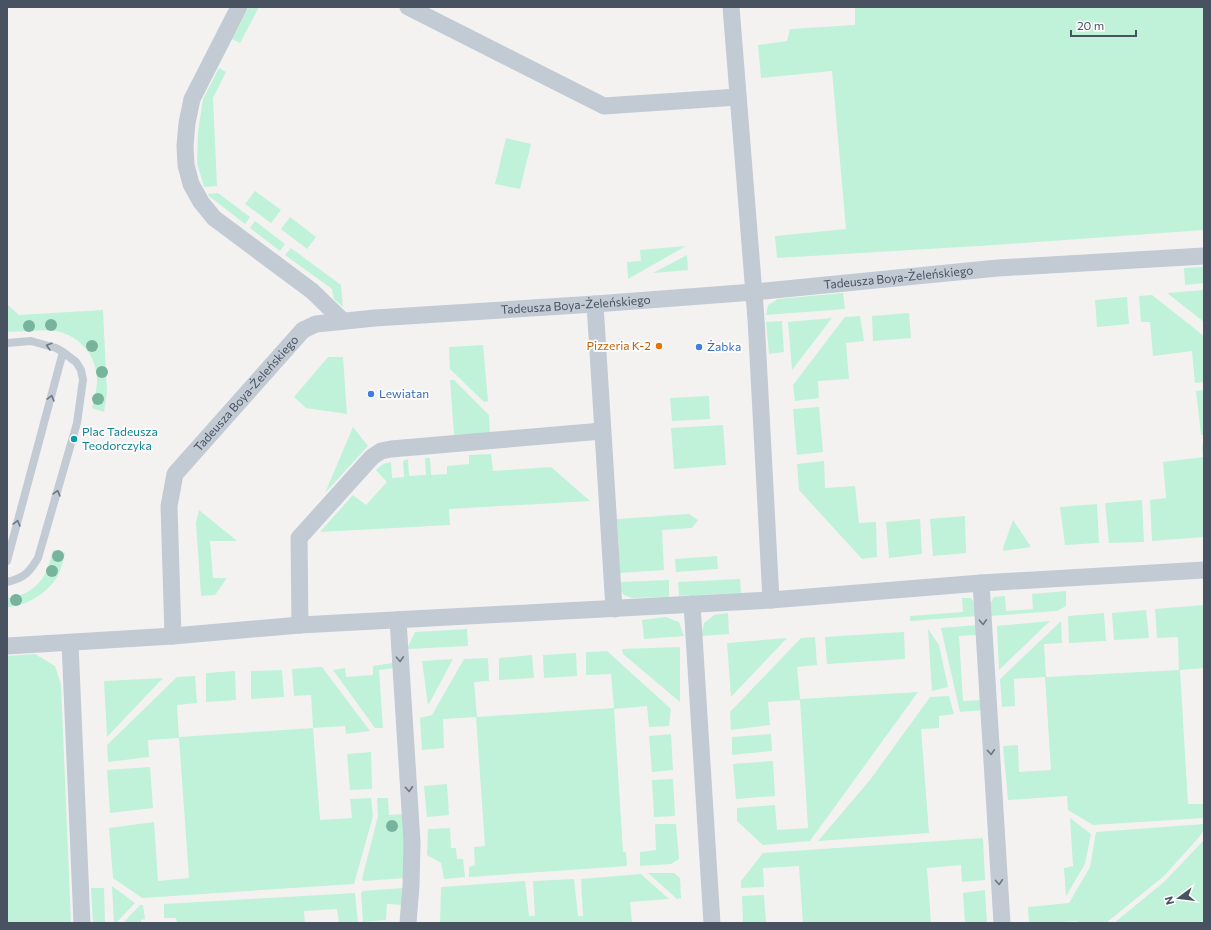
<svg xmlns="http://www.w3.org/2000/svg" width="1211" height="930" font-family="Commissioner,sans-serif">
	<rect width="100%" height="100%" fill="#f4f2f1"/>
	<path fill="#bff2d8" d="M249,7H259L240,43L232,39Z
		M855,7H1204V230L995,245L777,258L775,236L846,229L832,71L761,78L758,45L787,41L790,29L855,25Z
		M219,68L226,72L213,98L217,186L204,187L197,163L198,132L203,99Z
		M506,138L531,144L520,189L495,184Z
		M255,191L281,210L271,223L245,204Z
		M218,193L250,217L245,224L209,196L208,194Z
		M290,217L316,237L307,249L281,229Z
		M255,221L285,244L280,251L250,228Z
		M686,246L628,279L627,262L641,261L640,250Z
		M291,248L341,285L343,307L334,299L332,289L285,255Z
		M687,255L688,270L653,273Z
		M1204,267V283L1185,285L1184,268Z
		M1204,290V322L1167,293Z
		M843,293L845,309L766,315L768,305L778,299Z
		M1152,295L1204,336V382L1195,383L1192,351L1153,356L1150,322H1141L1139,296Z
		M1127,297L1129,324L1097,327L1095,300Z
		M7,304L19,315L103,310L107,392L104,412L92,408C94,399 97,390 97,381C97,354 78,334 52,330L7,332Z
		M909,313L911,338L873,341L872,316Z
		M860,316L864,341L846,343L849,379L818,381L819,398L795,401L793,385L845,317Z
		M832,318L792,370L788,322Z
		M782,321L784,352L769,354L766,322Z
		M483,345L488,401L484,402L450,369L449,347Z
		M328,357H343L347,414L306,408L294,397Z
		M450,380H454L489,415L490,433L454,435Z
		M1204,390V435H1201L1196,391Z
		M709,396L710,419L672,421L670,398Z
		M819,407L823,452L797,455L793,409Z
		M723,425L726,465L674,469L671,428Z
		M353,427L368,446L325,493Z
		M1202,445H1204V537L1152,541L1150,500L1166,498L1163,462L1203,457Z
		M491,454L493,471L551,467L590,501L449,509L450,525L320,532L353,495L366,505L387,482L376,470L383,464L391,462L392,478L404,477L403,461L408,459L409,476L426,475L425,458H430L431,475L447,474V466L469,464V455Z
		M824,461L825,488L855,486L859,523L876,522L877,557L862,559L799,490L797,464Z
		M1142,500L1144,542L1109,543L1105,503Z
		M1097,504L1099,543L1065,545L1060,507Z
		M199,510L237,541H210L213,578H227L215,595L201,596L196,523Z
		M689,514L698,520L692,528L662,530L664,570L620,573L617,519Z
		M965,516L966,553L933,556L930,519Z
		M920,519L922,554L889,558L886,522Z
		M1013,520L1031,547L1003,551V548Z
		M53,550L65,553C63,561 61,570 57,577C46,594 27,606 7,607V598C22,597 38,588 45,574C49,566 51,558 53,550Z
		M717,556L718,569L676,572L675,559Z
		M740,579L741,593L679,596L678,582Z
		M669,580V597L632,598L624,595L621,591V582Z
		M1066,591V606L1057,611L991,616L990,604L994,597L1005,596L1006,611L1033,609L1032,594Z
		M962,598H971L975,604L977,616L910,621V616L963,612Z
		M1204,605V668L1180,670L1188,804H1204V818L1093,825L1068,810L1067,796L1008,800L1003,746L1018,745L1019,772L1051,770L1045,677L1014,679L1015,706L1002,707L1000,679L1061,621L1062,643L1044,644L1046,677L1179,670L1178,637L1157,638L1155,609Z
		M1146,610L1149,638L1114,640L1112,613Z
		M728,613L729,634L701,636L704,623L714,615Z
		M1104,613L1106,641L1069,643L1068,616Z
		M666,617L679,622L684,636L644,639L642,620Z
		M1050,621L999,670L997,626Z
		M978,625V635L959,636L963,701L982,700L984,710L960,712L941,628Z
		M467,629L468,646L407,649L415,632Z
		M928,629L939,645L948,687L932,691Z
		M904,632L905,659L827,664L825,637Z
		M815,637L817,665L797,667L800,699L918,692L810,841L763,845L737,821V808L775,805L777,830L808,828L800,700L768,702L770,725L731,730L730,712L801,638Z
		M787,638L731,697L727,643Z
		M680,647V702L623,654L622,649Z
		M607,651L671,709L669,726L649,727L647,706L614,709L623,852H626L627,866L469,877V867L475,865L474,847L485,846L476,717L443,719L444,748L422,750L420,718L432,715L464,659L488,658L489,681L474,682L477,717L614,708L611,674L586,675V652Z
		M576,653L577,676L544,678L543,655Z
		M35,654L55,666L61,685L71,923H7V656Z
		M532,655L534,678L499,680V658Z
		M453,659L430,702L428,705L422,661Z
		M393,663L395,668L379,670L383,728H375L333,670L345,668L346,677L373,675V666Z
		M322,667L370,731L346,734L345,726L313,728L320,820L352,818L350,799L371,798L373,816L354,884L142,898L113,878L109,828L154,822L158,881L189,878L179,738L148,740L149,757L108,762L107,745L177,677L195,676L197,703L177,705L179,737L313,728L311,695L294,696L292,669Z
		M282,670L284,697L251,699V671Z
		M235,671L236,700L206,702V673Z
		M163,678L107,737L104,681Z
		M949,696L954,714L939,716V728L921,729L929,833L818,841L870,780L930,697Z
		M671,734L673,770L652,772L649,736Z
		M771,734L772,751L732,755V737Z
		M371,752L372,789L350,790L347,754Z
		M773,761L775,796L736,799L733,764Z
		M150,767L153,808L110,813L107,770Z
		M673,779L675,816L654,817L652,780Z
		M447,784L449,815L427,817L424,786Z
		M377,798H388L389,815L404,814V878L364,881L362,879L378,816Z
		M1070,818L1091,834L1085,864L1066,896L1064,868L1073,866Z
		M655,824H676L679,859L671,864L640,866V852L656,850Z
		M1204,824V830L1200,836L1164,876L1106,923H1077V921L1049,923H1029L1028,907L1069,903L1090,867L1096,832Z
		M450,828L451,848H456L457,859H463L465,877L444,879L441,863L427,855L428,829Z
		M983,838L985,880L962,882L961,865L927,868L931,923H803L799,866L763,868L764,887L741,888V881L763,853Z
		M1204,840V923H1114L1164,882Z
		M648,873H674L680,878L681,898L677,899Z
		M641,874L669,899L630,902L632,923H440L441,887L525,881L529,916H535L533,881L574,879L578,916H583L581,879Z
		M112,886L135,903L116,923H114Z
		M91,888H104L105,923H93Z
		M403,888V905L387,904L386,920L363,922L361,893L363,891Z
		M985,890L987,923H965L963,893Z
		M355,893L358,923H339L337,909L304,911L305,923H177L176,918H164V904Z
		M764,895L766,923H743L742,896Z
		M140,905H143L145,919L141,920V923H123Z"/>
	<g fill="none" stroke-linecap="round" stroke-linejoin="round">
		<path stroke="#c2cad4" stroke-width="8" d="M7,343L31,341L56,348L63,352L76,362L81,370L83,380L77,423L38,558C29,573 24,578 7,582
			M7,561L63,352"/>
		<g stroke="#c2cad4" stroke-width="17">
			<path d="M239,7L192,99L187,123L185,146L186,165L191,184L201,202L214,218L312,291L343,321"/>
			<path d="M408,7L604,106L738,97"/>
			<path d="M731,7L756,319L771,600"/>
			<path d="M595,304L614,609"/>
			<path d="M981,583L1002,923"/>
			<path d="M692,604L712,923"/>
			<path d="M398,620L412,842L411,886L408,923"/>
			<path d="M300,625L299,538L372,457L381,451L391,449L602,431"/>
			<path id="s1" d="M173,636L169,506L175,474L303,330L316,324L375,318L595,304L754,292L998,268L1204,256"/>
			<path d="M70,643L82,923"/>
			<path d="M7,646L173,636L300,625L771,600L981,583L1204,570"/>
		</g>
	</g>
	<g fill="#78b49c">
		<circle cx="51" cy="325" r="6"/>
		<circle cx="29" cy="326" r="6"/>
		<circle cx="92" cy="346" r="6"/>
		<circle cx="102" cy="372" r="6"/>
		<circle cx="98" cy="399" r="6"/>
		<circle cx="58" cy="556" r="6"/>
		<circle cx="52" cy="571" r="6"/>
		<circle cx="16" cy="600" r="6"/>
		<circle cx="392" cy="826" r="6"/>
	</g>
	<defs><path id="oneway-chevron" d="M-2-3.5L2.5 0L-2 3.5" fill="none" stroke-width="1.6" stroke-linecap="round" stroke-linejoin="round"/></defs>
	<g stroke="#6d7683">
		<use href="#oneway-chevron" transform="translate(49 346) rotate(-164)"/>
		<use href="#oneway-chevron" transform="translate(51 398) rotate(-75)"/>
		<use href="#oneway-chevron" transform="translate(57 493) rotate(-74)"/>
		<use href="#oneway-chevron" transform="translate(17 523) rotate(-75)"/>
		<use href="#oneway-chevron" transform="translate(983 622) rotate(87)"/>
		<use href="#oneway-chevron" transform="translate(400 659) rotate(87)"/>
		<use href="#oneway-chevron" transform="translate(991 752) rotate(86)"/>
		<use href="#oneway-chevron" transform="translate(409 789) rotate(86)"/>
		<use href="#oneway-chevron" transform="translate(999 882) rotate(86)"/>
	</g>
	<circle fill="#e8710a" stroke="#fff" stroke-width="1.5" cx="659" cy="346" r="4"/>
	<g fill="#3f7fe0" stroke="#fff" stroke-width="1.5">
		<circle cx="699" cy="347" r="4"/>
		<circle cx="371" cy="394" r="4"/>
	</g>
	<circle fill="#0f9aa8" stroke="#fff" stroke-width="1.5" cx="74" cy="439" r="4"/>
	<g text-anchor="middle" stroke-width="3.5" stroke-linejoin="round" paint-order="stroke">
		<g font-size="12" fill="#485260" stroke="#fff">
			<text dy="4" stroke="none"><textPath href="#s1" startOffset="954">Tadeusza Boya-Żeleńskiego</textPath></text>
			<text dy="4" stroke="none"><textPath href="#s1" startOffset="630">Tadeusza Boya-Żeleńskiego</textPath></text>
			<text dy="4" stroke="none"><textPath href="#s1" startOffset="270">Tadeusza Boya-Żeleńskiego</textPath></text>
		</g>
		<g font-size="12" fill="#c56008" stroke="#fff" text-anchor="end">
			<text x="651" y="350">Pizzeria K-2</text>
		</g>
		<g font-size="12" fill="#366cbe" stroke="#fff" text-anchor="start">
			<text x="707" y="351">Żabka</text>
			<text x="379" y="398">Lewiatan</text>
		</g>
		<g font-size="12" fill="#0d838f" stroke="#fff" text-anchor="start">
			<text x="82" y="436">Plac Tadeusza<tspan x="82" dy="14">Teodorczyka</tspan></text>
		</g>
	</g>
	<rect width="1211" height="930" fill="none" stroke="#485260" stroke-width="16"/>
	<g transform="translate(1179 898) rotate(255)" stroke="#ffffff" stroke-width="3" paint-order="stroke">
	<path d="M0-3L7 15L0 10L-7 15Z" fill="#485260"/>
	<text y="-6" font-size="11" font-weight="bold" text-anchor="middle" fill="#485260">N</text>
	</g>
	<path d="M1071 30v6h65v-6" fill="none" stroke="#485260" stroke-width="2"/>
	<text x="1077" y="30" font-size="12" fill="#485260" stroke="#ffffff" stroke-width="3" paint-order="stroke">20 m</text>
</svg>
